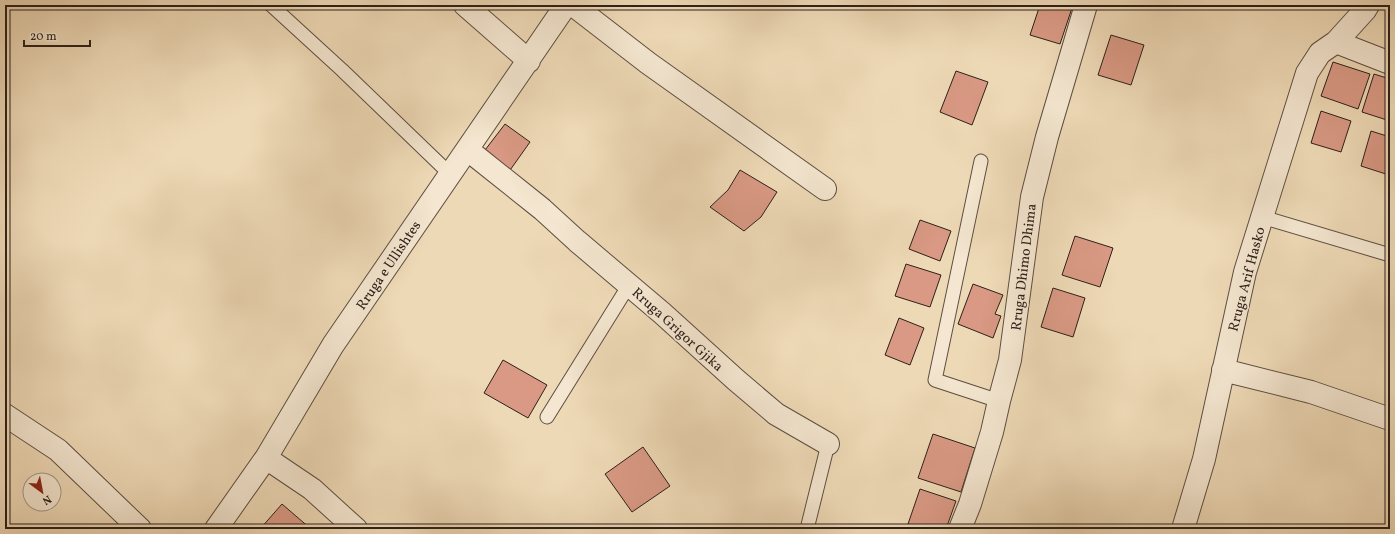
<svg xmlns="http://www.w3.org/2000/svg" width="1395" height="534" font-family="Vollkorn,serif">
	<rect width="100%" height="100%" fill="#eed9b6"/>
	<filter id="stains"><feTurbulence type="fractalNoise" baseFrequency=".005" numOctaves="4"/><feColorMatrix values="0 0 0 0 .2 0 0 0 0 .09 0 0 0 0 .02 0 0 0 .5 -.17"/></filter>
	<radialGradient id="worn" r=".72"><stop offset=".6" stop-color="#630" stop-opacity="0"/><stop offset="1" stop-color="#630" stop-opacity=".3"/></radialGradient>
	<path fill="#d99984" stroke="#2d201a" d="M1040,5H1073L1060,44L1030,35Z
		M1111,35L1144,45L1131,85L1098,75Z
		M1333,62L1370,74L1358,109L1321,96Z
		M956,71L988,82L972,125L940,112Z
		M1374,74L1390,79V121L1362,112Z
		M1321,111L1351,121L1341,152L1311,143Z
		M505,124L530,142L508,173L482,154Z
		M1371,131L1390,137L1389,175L1361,166Z
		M740,170L777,192L761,217L744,231L710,207L728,190Z
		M920,220L951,231L940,261L909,249Z
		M1075,236L1113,248L1100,287L1062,275Z
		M906,264L941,275L930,307L895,296Z
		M973,284L1003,295L995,314L1001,316L993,338L958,324Z
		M1053,288L1085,298L1073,337L1041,327Z
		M899,318L924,328L910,365L885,355Z
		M503,360L547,385L528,418L484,393Z
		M933,434L975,448L961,492L918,478Z
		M643,447L670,486L632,512L605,474Z
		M920,489L956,501L946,529H912L907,527Z
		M282,504L311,529H260Z"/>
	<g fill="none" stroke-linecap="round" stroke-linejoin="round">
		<g stroke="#5d4e41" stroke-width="15">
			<path id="service" d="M271,5L342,70L450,174
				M981,161L935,380L999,401
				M1262,217L1390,255
				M547,417L629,285
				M807,529L828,444"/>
		</g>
		<g stroke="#5d4e41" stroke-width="24">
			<path id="minor" d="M465,5L529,61
				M573,5L648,63L825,189
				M1336,42L1390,63
				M468,150L542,209L577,241L662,313L736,380L776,414L828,444
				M1223,370L1311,392L1390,419
				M5,415L58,450L140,529
				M266,458L312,489L356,529
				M216,529L266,458L333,345L566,5
				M960,529L970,504L992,432L999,401L1010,360L1032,197L1047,137L1086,5
				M1183,529L1204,459L1245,272L1307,73L1320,53L1336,42L1365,10L1368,5"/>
		</g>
		<use href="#service" stroke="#f4e6d0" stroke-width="13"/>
		<use href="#minor" stroke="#f4e6d0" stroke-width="22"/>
	</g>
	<g text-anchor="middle" stroke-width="3.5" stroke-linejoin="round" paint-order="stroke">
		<g font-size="14" fill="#2d201a" stroke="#f4e6d0">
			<text transform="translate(388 265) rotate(-56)" y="5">Rruga e Ullishtes</text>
			<text transform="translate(1023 267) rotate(-83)" y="5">Rruga Dhimo Dhima</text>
			<text transform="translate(1246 279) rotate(-75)" y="5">Rruga Arif Hasko</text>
			<text transform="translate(678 329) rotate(42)" y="5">Rruga Grigor Gjika</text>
		</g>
	</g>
	<rect width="1395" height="534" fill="none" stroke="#eed9b6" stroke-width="20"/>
	<rect x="6" y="6" width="1383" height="522" fill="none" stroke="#2d201a" stroke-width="2"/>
	<rect x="10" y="10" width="1375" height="514" fill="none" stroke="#2d201a"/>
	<g transform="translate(42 492) rotate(148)"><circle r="19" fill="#f4e6d0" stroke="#a49787"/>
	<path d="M0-3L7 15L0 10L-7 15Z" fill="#8f2418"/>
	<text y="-6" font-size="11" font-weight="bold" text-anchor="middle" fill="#2d201a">N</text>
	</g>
	<path d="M24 40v6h66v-6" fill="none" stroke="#2d201a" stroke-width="2"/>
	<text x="30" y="40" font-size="12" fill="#2d201a" stroke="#f4e6d0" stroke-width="3" paint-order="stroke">20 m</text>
	<rect width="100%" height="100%" filter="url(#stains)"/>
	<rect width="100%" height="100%" fill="url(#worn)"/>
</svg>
